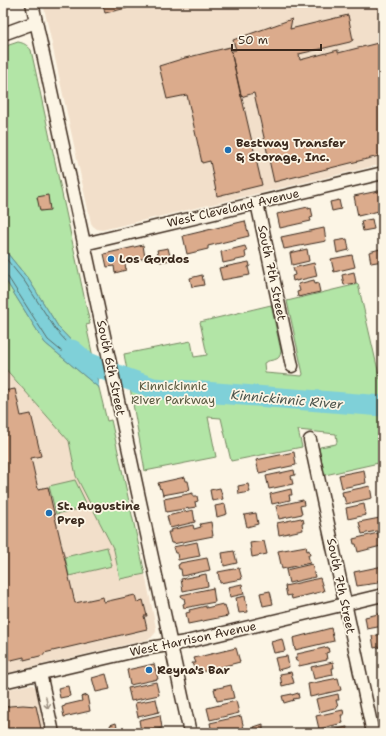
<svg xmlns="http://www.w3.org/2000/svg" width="386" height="736" font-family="'Shantell Sans',sans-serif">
	<rect width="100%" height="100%" fill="#fcf5e5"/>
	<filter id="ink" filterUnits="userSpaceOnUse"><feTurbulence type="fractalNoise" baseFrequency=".025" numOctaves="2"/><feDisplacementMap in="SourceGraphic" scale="8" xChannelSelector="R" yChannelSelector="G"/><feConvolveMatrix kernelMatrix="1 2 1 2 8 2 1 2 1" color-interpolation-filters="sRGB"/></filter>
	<g filter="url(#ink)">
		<path fill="#f2dfca" d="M43,3H383V164L102,230L97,229L93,226L91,223Z
			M3,366L69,441L76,476L114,550L120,579L145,574L156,628V632L151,638L146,640L3,674Z
			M28,685H33L36,689L46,733H3V690Z"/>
		<path fill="#b2e5a6" stroke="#768862" d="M18,42C24,43 27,45 31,50L90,324L86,325L93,357L79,349L59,328L29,280L3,248V47Z
			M3,276L45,343L99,388L107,421L111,420L145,574L120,579L114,550L76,476L69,441L3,366Z
			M358,284L380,379H383V462L325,475L319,449L320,447L336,444L337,442L336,434L298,430L302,447L231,461L221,418L208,417L216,457L145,471L124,354L191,341L194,357L207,355L200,322L271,305L281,351C280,363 271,358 264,363L265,373L302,376L303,374L287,301Z
			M75,480L88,507L56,514L49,486Z
			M107,547L112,566L69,576L65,557Z"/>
		<path fill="#7fd0d8" stroke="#648e8e" d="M3,248L29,280L59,328L79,349L93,357L99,388L45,343L3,276Z"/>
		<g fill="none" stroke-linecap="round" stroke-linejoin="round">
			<path stroke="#566c68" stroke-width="1" d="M3,255L25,282L56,330L76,352L89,360L92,372L91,374H89L48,340L8,277L6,275H3"/>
			<path stroke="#7fd0d8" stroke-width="21" d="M72,350L86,362L122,377L153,388L383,406"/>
		</g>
		<path fill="#dbab8c" stroke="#3b2a1e" d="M113,3H126L127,8L105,13L103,5Z
			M348,15L353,40L350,42L299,54L300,60L338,50V53L382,42L381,38L383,37V155L274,182L254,93L241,97L231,51L236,50L233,40L292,19L290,29Z
			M230,47L262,185L217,196L210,161L202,163L187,95L167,99L159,66L185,58Z
			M383,190V210L358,216L354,196Z
			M48,195L50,210L40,211L37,197Z
			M339,200L341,209L332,211L330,202Z
			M308,207V209L311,208L313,217L310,218L311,221L280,228L277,214Z
			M372,219L374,229L363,231L361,221Z
			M245,221L249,236L208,246V249L187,254L183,236Z
			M324,228L326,241L284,249L281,237Z
			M347,239L349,250L337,253L335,241Z
			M143,245L145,258L125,263L126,270L115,273L114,266L107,267L104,254Z
			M245,246L247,251L245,252L246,258L223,263L221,252Z
			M168,248L171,260L160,262L157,250Z
			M307,249L309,261L292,265L290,253Z
			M380,249L383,261L371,263L369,252Z
			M352,255L355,267L334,272L331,259Z
			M249,262L250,266L248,267L250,275L222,280L219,268Z
			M314,263L317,276L296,281V280L293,281L292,276L295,275L293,268Z
			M354,272L356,283L344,285L342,275Z
			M202,275L204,285L192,287L190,278Z
			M314,280L315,284L318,283L320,292L298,297L297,292L300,291L298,284Z
			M15,389L21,416L31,414L41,456L31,458L38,489L48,487L75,603L103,597L104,602L135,595L137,602L143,600L147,616H144L147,629L44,653V655L24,660V657L3,662V391Z
			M294,452L296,465L259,473L256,460Z
			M294,470L295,475L291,476L293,484L269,489L266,476Z
			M364,470L366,483L342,488L339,475Z
			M185,477L186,481H188L190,490L163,495L161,488L160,489L158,483Z
			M248,484L250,492L239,494L238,486Z
			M370,486L372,498L346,504L344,497H343L342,492Z
			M220,488L223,499L212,501L210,490Z
			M291,489L292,495H289L290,500L272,504L270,494Z
			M193,493V496H197L198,501L195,502L196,507L166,512L164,499Z
			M303,500L304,505L300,506L302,514L279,519L276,506Z
			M225,504L227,514L217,517L215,506Z
			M364,504L366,515L348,519L346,508Z
			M193,510L195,522L170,528L167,516Z
			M256,513L258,524L247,527L244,515Z
			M301,518L302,520L303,519L304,523H302L303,530L279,535L277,523Z
			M380,518L382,530L362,534L359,522Z
			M211,522L213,536L173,544V543H171L168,532H171L170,530L193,525L194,529L201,527L200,524Z
			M378,533L381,546L358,552L356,544H354L353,539Z
			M264,541L267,554L252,557L250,543Z
			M197,542L200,556L178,560L177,553H175L173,547Z
			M306,546L307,551L309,550L310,555H308L310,563L282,569L278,551Z
			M234,551L237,563L224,566L222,553Z
			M207,558L210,570L182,576L181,569H179L178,565L180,564V563Z
			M312,564L315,577L289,583L286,570Z
			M383,566V580L378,581V583L357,586L354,572Z
			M239,568L242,579L220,583L218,572Z
			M206,574L208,586L183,591L181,579Z
			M320,578L324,591L292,599L291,595L287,596L285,586Z
			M242,584L244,594L230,597L228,587Z
			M213,588L215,602L184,608L183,604L185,603L184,598H182L181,595Z
			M270,591L273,604L263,606L260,593Z
			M245,596L248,612L239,613L236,598Z
			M223,604V606L225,605L228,616L188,624L186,613L190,612L189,610L206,606V608Z
			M383,613V626L367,629L365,617Z
			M331,628L334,641L295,650L293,638Z
			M383,634V646L374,648L372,636Z
			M282,639L285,651L274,653L271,642Z
			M328,647L329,652L326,653L327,660L299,666L298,661H296L295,658H297V654Z
			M236,648L240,662L197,673L196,668H194L192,663H196L194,658Z
			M287,656L289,667L278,670L275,658Z
			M333,662L334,668H332L333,675L314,679L311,667Z
			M154,664L158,679L130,685L127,670Z
			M291,672L294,683L282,686L280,674Z
			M106,674L110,689L96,692L92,678Z
			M338,678L341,690L310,697L308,684Z
			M156,682L159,695L131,701L128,688Z
			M231,685L234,698L217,701L214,689Z
			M68,686L70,696L60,698L58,688Z
			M298,693L299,698L293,699L294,700L284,703L282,696L292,694V695Z
			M338,694L339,700H336L338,707L319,712L316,699Z
			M87,695L90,711L64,717L62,707L65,706V705L82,701L81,697Z
			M156,699L159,712L138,717L135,703Z
			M236,701L239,713L210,720L207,708Z
			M23,705L36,706L42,733H3V708L10,706Z
			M343,710L344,715H341L343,723L319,729L316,716Z
			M160,715L162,728L141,732L139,720Z
			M241,716L244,729L225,733H212L210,723Z
			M116,723L118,731L112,732L110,725Z
			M263,724V732L255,733L254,727Z
			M347,727L348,733H318Z"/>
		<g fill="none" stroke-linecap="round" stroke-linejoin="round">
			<g stroke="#3b2a1e" stroke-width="15">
				<path id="minor" d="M32,3L190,733
					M3,34L36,22
					M257,203L292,366
					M84,244L383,173
					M310,440L373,733
					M40,673L53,733
					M3,682L144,649L186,642L383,595"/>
			</g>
			<use href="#minor" stroke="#fcf5e5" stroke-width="12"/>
		</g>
		<defs><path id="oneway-shaft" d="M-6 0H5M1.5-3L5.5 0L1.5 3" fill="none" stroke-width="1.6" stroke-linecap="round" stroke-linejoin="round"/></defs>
		<use stroke="#9c9082" href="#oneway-shaft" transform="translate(47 703) rotate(78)"/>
	</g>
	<g fill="#1f6fb2" stroke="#fcf5e5" stroke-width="1.5">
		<circle cx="228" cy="150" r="4"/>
		<circle cx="111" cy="259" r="4"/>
		<circle cx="49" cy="513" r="4"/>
		<circle cx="149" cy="670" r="4"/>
	</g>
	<g text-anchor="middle" stroke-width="3.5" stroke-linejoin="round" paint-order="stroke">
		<g font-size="12" font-weight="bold" fill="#3b2a1e" stroke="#fcf5e5" text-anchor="start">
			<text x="236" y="147">Bestway Transfer<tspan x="236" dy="14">&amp; Storage, Inc.</tspan></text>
			<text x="119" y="263">Los Gordos</text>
			<text x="57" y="510">St. Augustine<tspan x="57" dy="14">Prep</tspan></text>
			<text x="157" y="674">Reyna's Bar</text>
		</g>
		<g font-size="12" fill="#3b2a1e" stroke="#fcf5e5">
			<text transform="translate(233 208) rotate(-13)" y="4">West Cleveland Avenue</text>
			<text transform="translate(272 273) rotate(78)" y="4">South 7th Street</text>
			<text transform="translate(111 368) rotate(78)" y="4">South 6th Street</text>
			<text transform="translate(341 586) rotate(78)" y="4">South 7th Street</text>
			<text transform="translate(193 639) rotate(-12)" y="4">West Harrison Avenue</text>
		</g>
		<g font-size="12" fill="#595940" stroke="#fcf5e5">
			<text x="173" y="390">Kinnickinnic<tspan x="173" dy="14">River Parkway</tspan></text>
		</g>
		<g font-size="13" font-style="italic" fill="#4c544c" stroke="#fcf5e5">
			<text transform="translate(287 399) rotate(5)" y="5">Kinnickinnic River</text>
		</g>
	</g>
	<rect width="386" height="736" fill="none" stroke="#fcf5e5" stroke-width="16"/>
	<rect x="8" y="8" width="370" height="720" fill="none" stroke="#3b2a1e" stroke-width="1.5" filter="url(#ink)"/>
	<path d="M232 44v6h89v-6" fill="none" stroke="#3b2a1e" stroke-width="2"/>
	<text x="238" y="44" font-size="12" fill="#3b2a1e" stroke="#fcf5e5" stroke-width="3" paint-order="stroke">50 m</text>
</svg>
